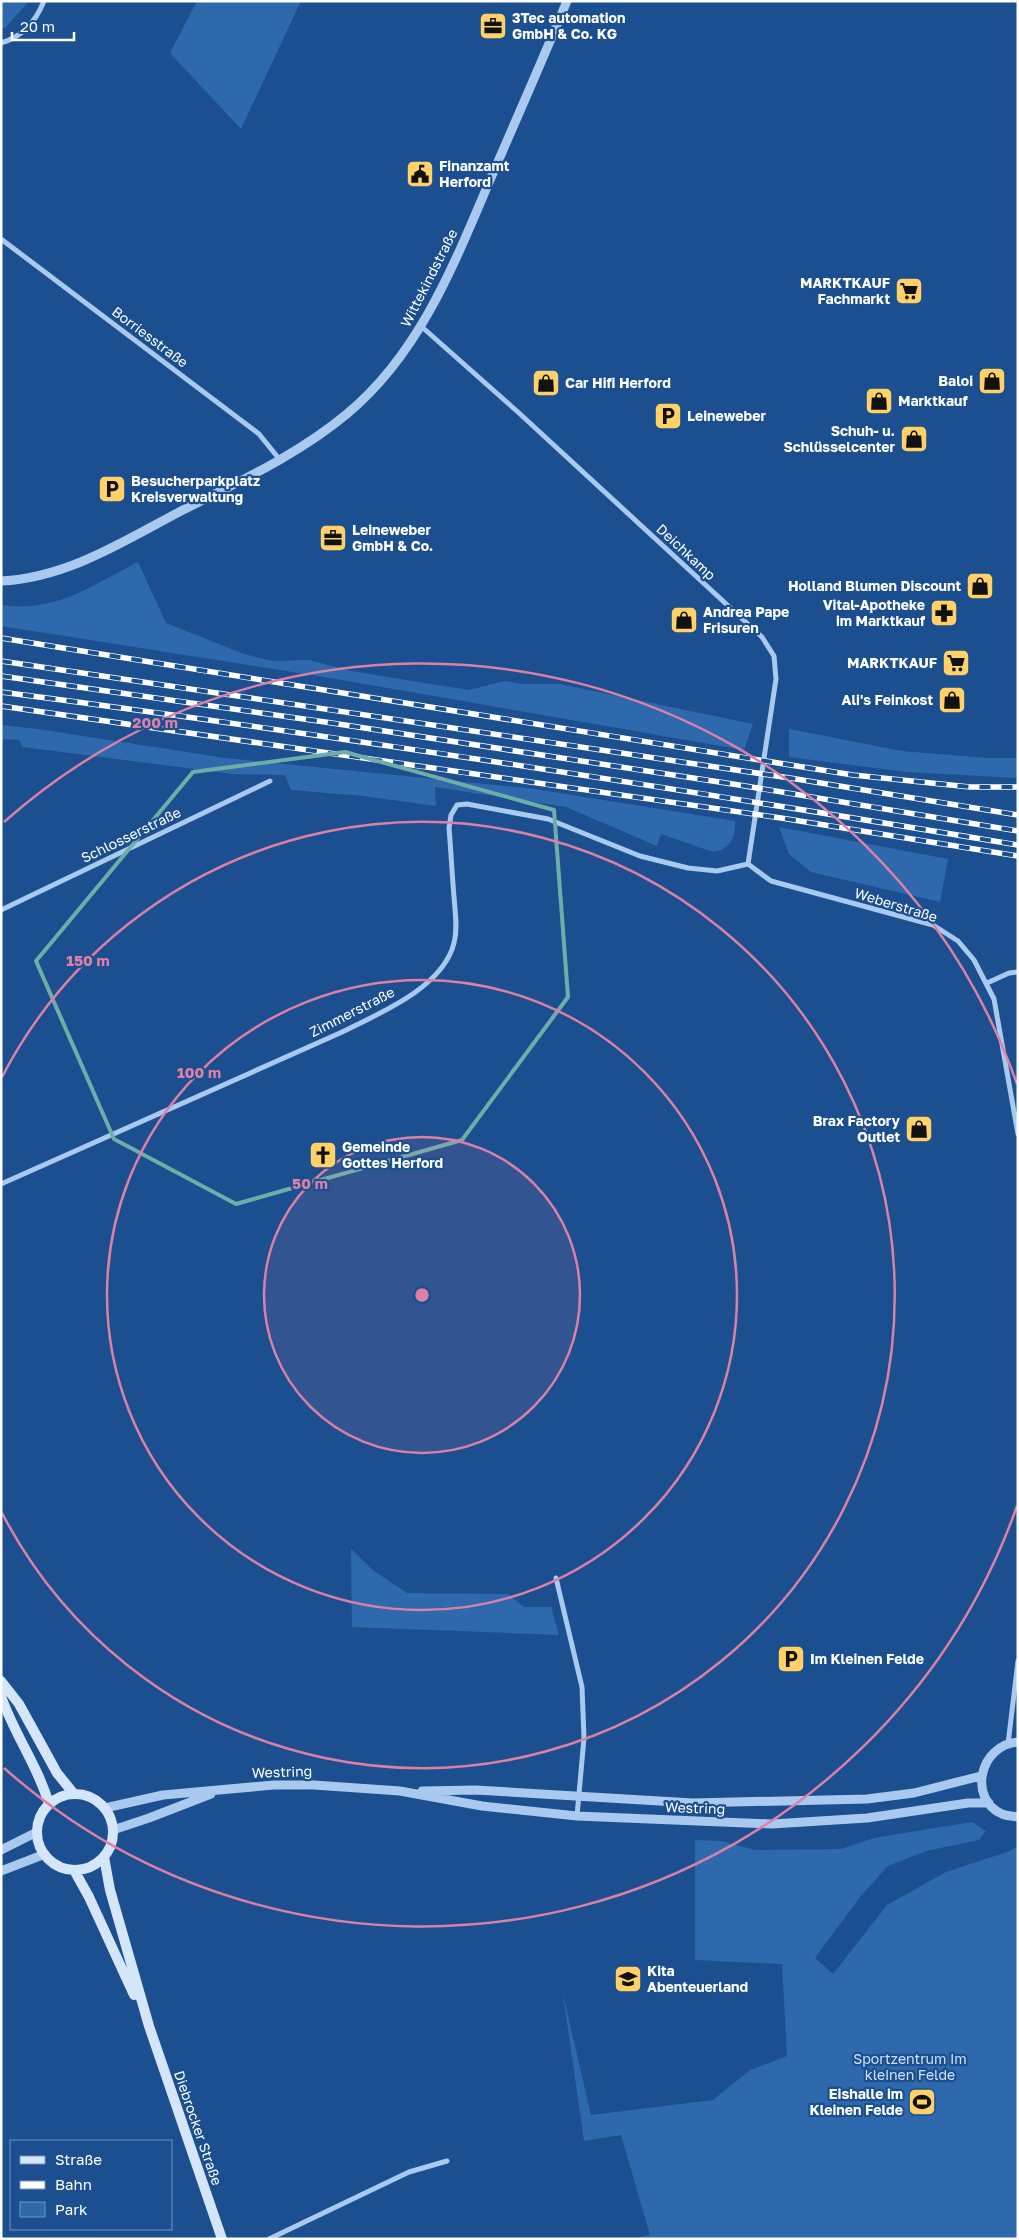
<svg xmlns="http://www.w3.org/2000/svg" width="1019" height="2240" font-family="'Golos Text',sans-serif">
	<rect width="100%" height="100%" fill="#1b4f8f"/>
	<path fill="#2e69ad" d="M1,1H29L6,27L1,29Z
		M197,1H301L241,129L170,53Z
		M138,562L166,623L244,654L273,661L309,660L351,671L469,690L505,681L521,684H560L753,724L744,750L330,678L1,626V605C10,606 20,607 29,606C68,604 104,579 138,562Z
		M1,725L38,729L225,758L535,789L735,821C736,837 730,850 713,852L661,834L657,846L566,807L435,787L436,806L363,796L291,790L285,775L233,774L23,747L19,740L1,739Z
		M789,729L902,751L988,758H1018V778L906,772L789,757Z
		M779,827L948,859L940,902L811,872L789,854Z
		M351,1549L374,1571L407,1593L508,1594L524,1607H551L559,1635L352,1627Z
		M972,1822L986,1831L979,1840L926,1851L888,1866L860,1897L815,1958L833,1974L887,1905L946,1872L1010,1851L1018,1846V2239H633L650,2235L621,2135L584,2141L563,1994L591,2115L713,2100L750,2070L787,2056L782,1964L695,1960V1840L722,1841L755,1850L841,1849L874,1838Z"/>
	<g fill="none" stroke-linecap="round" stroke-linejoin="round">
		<path stroke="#a9c9ee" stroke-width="5" d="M1,43C22,37 36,21 44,1
			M1,239L259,434L280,460
			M422,327L519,413L762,637L774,656L776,679L748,864
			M748,864L771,881L933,925L958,941L974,960L994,999L1018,1134
			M1,910L270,781
			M987,983L1009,973L1018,972
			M1,1184L340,1033C378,1014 443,988 454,943C458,928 455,912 454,897C452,874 451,851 449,828L451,815L457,805L467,804L548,819L640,856L688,868L717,871L748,864
			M556,1578L582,1687L584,1738L577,1816
			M1008,1744L1018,1661
			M269,2239L409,2172L447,2161"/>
		<path stroke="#a9c9ee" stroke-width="9" d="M1,581C67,578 124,541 181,511C238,482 298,455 348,413C420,353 454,264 490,180C516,120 542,61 567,1
			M1018,1742C979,1745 968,1799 1002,1814C1007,1816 1013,1816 1018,1817
			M422,1791L476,1790L693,1803L867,1799L914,1793L981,1776
			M105,1808L163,1795L274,1785H314L400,1791L482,1806L577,1816L772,1824L867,1818L968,1803H989
			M113,1830L149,1818L211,1794
			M1,1850L37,1832
			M1,1871L45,1854"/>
		<path stroke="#d6e6fa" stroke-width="10" d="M1,1681L19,1704L57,1773L74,1794
			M1,1696C14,1734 38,1766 49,1804
			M37 1832a38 38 0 1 1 76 0a38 38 0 1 1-76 0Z
			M104,1857L110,1890L149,2026L222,2239
			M74,1870L89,1897L134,1995"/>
		<g stroke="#fff" stroke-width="5.5">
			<path id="rail" d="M1,638L853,775L970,787H1018
				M1,661L790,778L1018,815
				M1,676L325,722L739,785L1018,831
				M1,692C341,736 680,789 1018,845
				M1,706L781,818L1018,856"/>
		</g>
		<use href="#rail" stroke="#1b4f8f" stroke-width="4" stroke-dasharray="11" stroke-linecap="butt"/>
	</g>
	<path fill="none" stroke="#6fada8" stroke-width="4" stroke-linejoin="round" d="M345,752L554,810L568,997L462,1140L236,1204L114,1139L36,961L193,772Z"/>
	<circle cx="422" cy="1295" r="158" fill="#dd80a5" fill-opacity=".12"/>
	<g fill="none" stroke="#dd80a5" stroke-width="2.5">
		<circle cx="422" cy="1295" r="158"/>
		<circle cx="422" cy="1295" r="315"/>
		<path d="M2 1077A473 473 0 1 1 2 1513"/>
		<path d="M1017 1506A631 631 0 0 1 4 1768M4 822A631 631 0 0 1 1017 1084"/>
	</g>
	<defs>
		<g id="office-square" transform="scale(1.4375)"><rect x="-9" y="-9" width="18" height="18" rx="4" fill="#ffd166" stroke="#1b4f8f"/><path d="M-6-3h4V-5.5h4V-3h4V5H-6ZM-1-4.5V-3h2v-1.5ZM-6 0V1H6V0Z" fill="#111"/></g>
		<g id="civic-square" transform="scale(1.4375)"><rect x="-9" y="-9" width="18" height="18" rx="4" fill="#ffd166" stroke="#1b4f8f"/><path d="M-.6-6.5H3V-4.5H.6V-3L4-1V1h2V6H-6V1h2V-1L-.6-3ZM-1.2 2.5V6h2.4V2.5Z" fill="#111"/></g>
		<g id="supermarket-square" transform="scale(1.4375)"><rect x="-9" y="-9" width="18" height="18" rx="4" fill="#ffd166" stroke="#1b4f8f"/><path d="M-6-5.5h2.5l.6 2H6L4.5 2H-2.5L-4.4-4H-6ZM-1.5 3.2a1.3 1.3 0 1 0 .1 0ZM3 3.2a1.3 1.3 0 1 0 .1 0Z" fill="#111"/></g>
		<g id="shop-square" transform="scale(1.4375)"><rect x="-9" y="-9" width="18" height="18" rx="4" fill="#ffd166" stroke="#1b4f8f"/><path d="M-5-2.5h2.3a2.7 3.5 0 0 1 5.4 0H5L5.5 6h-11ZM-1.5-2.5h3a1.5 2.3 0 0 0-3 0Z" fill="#111"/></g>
		<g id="parking-square" transform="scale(1.4375)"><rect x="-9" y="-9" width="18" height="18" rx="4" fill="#ffd166" stroke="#1b4f8f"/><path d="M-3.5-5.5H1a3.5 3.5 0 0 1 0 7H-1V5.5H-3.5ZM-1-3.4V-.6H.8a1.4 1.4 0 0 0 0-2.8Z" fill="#111"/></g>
		<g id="pharmacy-square" transform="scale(1.4375)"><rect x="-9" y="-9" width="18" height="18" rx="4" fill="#ffd166" stroke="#1b4f8f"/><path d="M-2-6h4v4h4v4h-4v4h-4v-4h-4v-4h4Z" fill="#111"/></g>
		<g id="church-square" transform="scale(1.4375)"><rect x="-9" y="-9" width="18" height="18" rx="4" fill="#ffd166" stroke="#1b4f8f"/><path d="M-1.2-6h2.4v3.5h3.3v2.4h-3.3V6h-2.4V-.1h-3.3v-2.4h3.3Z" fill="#111"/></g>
		<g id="school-square" transform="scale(1.4375)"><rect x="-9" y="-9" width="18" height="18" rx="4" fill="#ffd166" stroke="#1b4f8f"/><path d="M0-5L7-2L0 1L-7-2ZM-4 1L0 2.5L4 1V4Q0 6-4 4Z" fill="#111"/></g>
		<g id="stadium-square" transform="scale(1.4375)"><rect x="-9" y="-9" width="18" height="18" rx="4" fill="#ffd166" stroke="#1b4f8f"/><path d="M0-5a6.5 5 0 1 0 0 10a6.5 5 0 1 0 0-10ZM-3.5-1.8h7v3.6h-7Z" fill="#111"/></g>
	</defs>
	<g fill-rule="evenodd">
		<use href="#office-square" x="493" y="26"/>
		<use href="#civic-square" x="420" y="174"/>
		<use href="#supermarket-square" x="909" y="291"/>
		<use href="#shop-square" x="992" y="381"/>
		<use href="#shop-square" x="546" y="383"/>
		<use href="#shop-square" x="879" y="401"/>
		<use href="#parking-square" x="668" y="416"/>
		<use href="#shop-square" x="914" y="439"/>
		<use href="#parking-square" x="112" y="489"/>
		<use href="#office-square" x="333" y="538"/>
		<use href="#shop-square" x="980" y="586"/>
		<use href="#pharmacy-square" x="944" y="613"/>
		<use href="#shop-square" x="684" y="620"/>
		<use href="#supermarket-square" x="956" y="663"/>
		<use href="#shop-square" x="952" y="700"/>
		<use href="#shop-square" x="919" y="1129"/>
		<use href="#church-square" x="323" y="1155"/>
		<use href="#parking-square" x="791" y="1659"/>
		<use href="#school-square" x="628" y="1979"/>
		<use href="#stadium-square" x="922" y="2102"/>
	</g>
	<g text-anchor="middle" stroke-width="4.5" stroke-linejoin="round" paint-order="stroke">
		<g font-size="14" font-weight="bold" fill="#fff" stroke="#1b4f8f" text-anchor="start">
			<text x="512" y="23">3Tec automation<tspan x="512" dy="16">GmbH &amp; Co. KG</tspan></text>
			<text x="439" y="171">Finanzamt<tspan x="439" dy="16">Herford</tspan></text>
			<text x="890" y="288" text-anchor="end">MARKTKAUF<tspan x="890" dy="16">Fachmarkt</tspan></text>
			<text x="973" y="386" text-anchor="end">Baloi</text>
			<text x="565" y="388">Car Hifi Herford</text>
			<text x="898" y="406">Marktkauf</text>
			<text x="687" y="421">Leineweber</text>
			<text x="895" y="436" text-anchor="end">Schuh- u.<tspan x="895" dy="16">Schlüsselcenter</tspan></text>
			<text x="131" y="486">Besucherparkplatz<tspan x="131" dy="16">Kreisverwaltung</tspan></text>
			<text x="352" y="535">Leineweber<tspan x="352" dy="16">GmbH &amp; Co.</tspan></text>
			<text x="961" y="591" text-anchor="end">Holland Blumen Discount</text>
			<text x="925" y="610" text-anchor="end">Vital-Apotheke<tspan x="925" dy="16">im Marktkauf</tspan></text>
			<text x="703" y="617">Andrea Pape<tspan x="703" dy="16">Frisuren</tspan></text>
			<text x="937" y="668" text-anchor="end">MARKTKAUF</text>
			<text x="933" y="705" text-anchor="end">Ali's Feinkost</text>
			<text x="900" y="1126" text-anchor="end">Brax Factory<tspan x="900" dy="16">Outlet</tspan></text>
			<text x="342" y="1152">Gemeinde<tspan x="342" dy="16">Gottes Herford</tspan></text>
			<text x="810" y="1664">Im Kleinen Felde</text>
			<text x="647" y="1976">Kita<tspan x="647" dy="16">Abenteuerland</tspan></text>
			<text x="903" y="2099" text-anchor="end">Eishalle im<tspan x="903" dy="16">Kleinen Felde</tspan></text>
		</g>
		<g font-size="14" fill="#fff" stroke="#1b4f8f">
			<text transform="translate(429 278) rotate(-63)" y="5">Wittekindstraße</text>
			<text transform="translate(150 337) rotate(37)" y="5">Borriesstraße</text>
			<text transform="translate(686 552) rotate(43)" y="5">Deichkamp</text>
			<text transform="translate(131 835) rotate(-26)" y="5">Schlosserstraße</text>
			<text transform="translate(896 905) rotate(17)" y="5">Weberstraße</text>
			<text transform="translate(352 1012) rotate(-27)" y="5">Zimmerstraße</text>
			<text transform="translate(282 1772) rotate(-2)" y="5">Westring</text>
			<text transform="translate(695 1808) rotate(2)" y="5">Westring</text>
			<text transform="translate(198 2128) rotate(71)" y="5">Diebrocker Straße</text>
		</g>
		<g font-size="14" fill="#cfe3fa" stroke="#1b4f8f">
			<text x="910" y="2064">Sportzentrum Im<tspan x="910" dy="16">kleinen Felde</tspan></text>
		</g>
	</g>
	<circle cx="422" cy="1295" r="8" fill="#dd80a5" stroke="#1b4f8f" stroke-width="2.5"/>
	<g font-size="15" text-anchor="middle" font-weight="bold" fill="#dd80a5" stroke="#1b4f8f" stroke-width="4.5" stroke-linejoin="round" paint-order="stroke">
		<text x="155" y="728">200 m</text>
		<text x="88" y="966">150 m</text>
		<text x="199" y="1078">100 m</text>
		<text x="310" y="1189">50 m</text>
	</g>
	<rect width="1019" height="2240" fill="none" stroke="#ffffff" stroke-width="5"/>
	<rect x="10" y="2140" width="162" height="90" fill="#1b4f8f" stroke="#7695bc"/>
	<rect x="20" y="2156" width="25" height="8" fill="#d6e6fa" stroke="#7695bc"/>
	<text x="55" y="2165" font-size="15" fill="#ffffff">Straße</text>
	<rect x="20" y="2181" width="25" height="8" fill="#ffffff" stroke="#7695bc"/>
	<text x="55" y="2190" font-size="15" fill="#ffffff">Bahn</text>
	<rect x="20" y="2202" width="25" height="15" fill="#2e69ad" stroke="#7695bc"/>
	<text x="55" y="2215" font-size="15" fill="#ffffff">Park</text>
	<path d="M12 32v8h62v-8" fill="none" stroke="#ffffff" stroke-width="2.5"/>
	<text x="20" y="32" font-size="15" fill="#ffffff" stroke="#1b4f8f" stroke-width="4" paint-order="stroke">20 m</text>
</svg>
